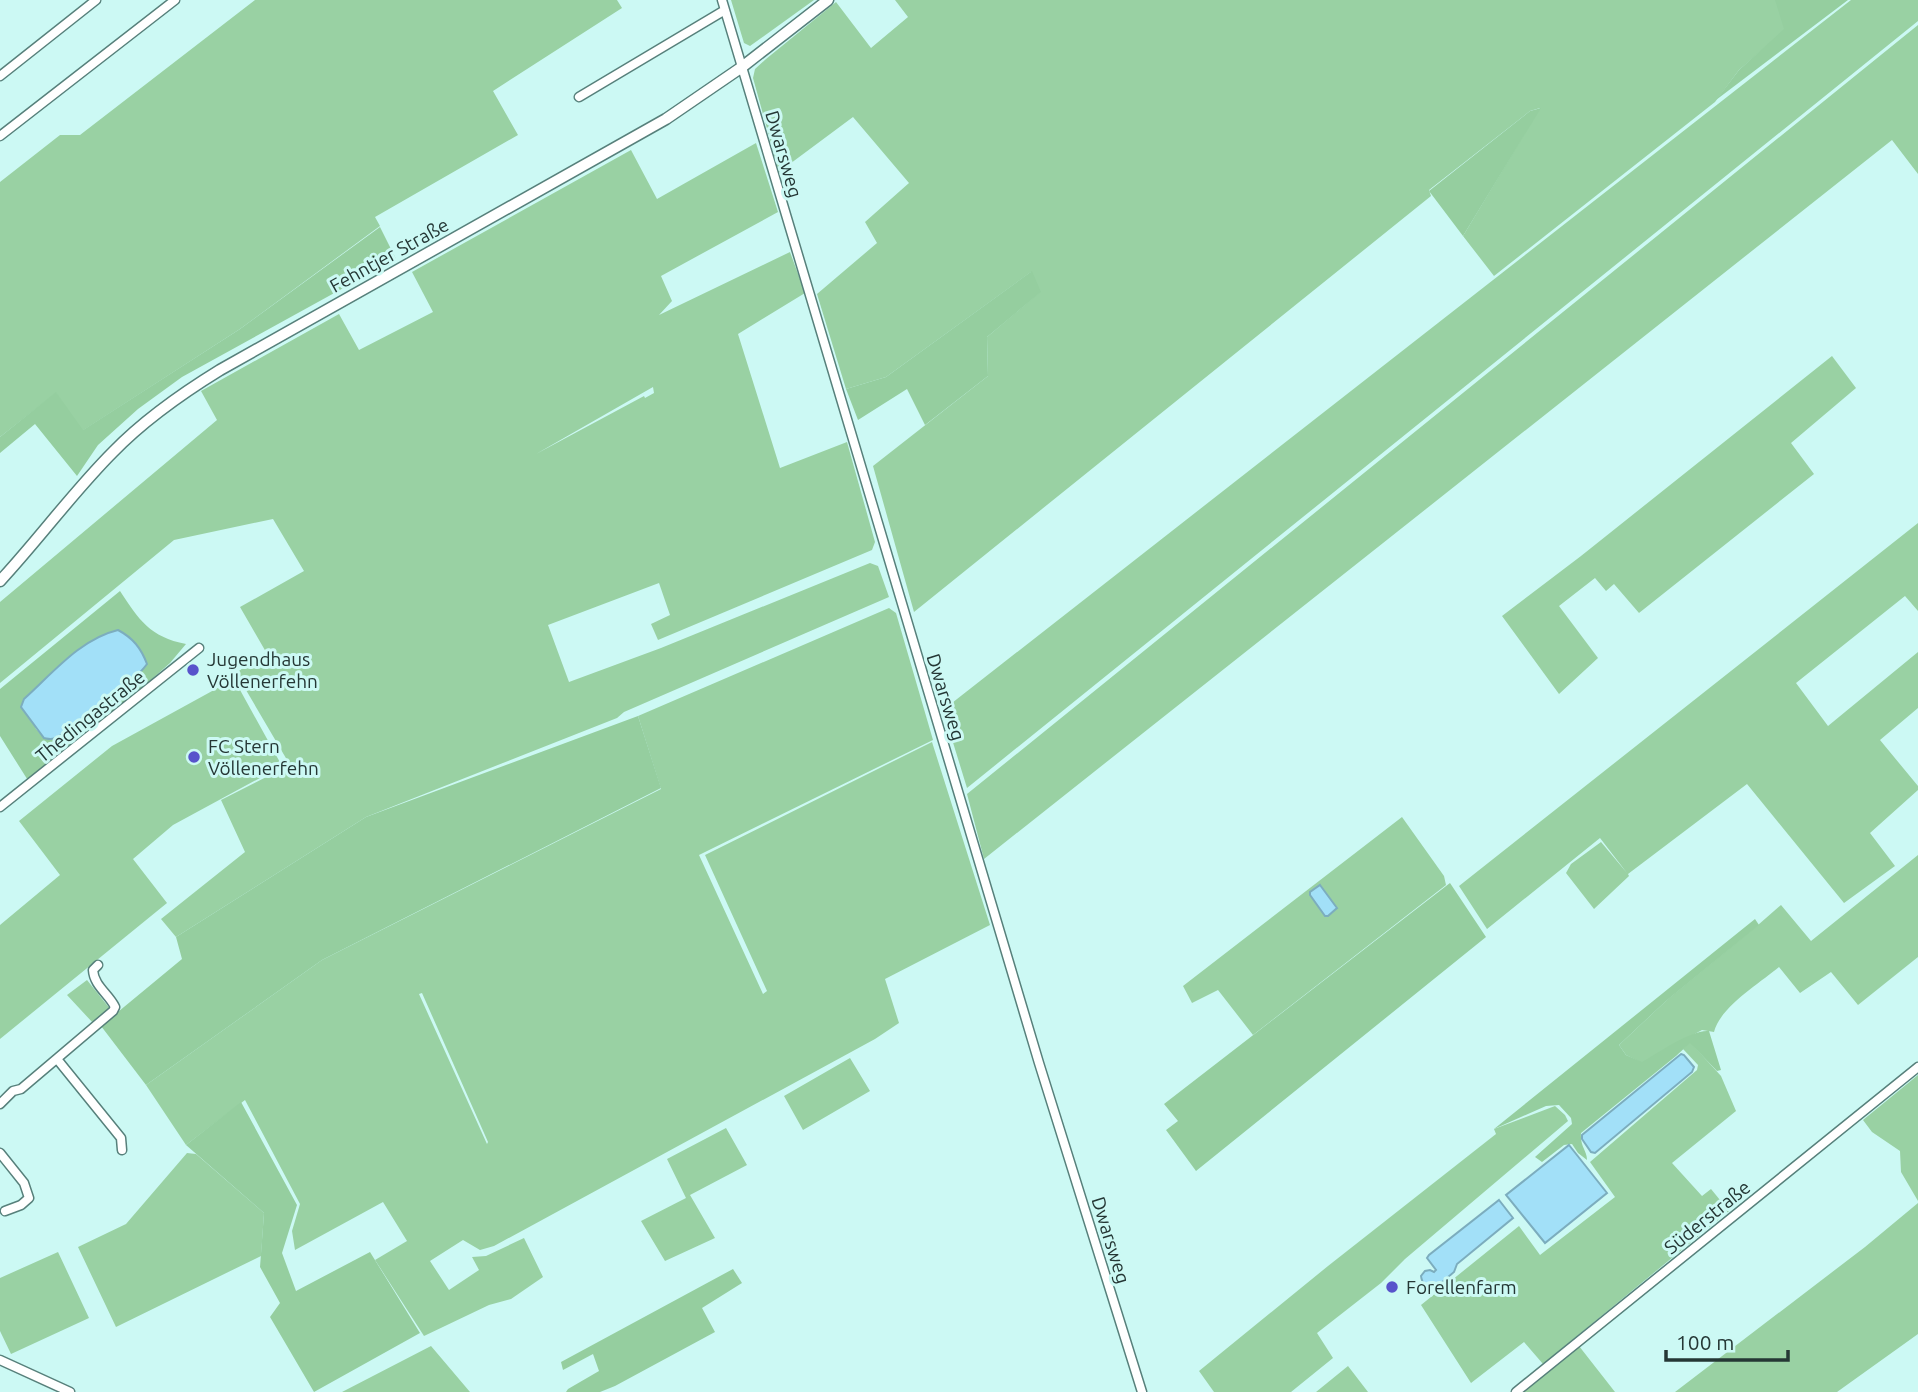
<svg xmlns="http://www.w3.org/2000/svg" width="1918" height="1392" font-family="Ubuntu,sans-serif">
	<rect width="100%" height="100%" fill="#ccf9f4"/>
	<path fill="#99d1a3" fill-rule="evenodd" d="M255,0H617L622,8L493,91L518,135L375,217L380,226L240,329L82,431L56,393L0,437V182L60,135H80Z
		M731,0H814L750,46L744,43Z
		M895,0H1776L1786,29L1739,70L1715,102L1494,276L1463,236L1540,108L1530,111L1429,190L1431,196L914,612L873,466L988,376L987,337L1040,292L1031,272L886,377L846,389L817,294L877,243L865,222L909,183L853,117L779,172L753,78L755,69L766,59L836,2L871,48L908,17Z
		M1851,0H1918V21L967,788L943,710Z
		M1918,25V174L1892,140L984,859L967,794Z
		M756,143L778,212L661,276L672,301L659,315L790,252L805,293L738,334L780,468L847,442L875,542L872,550L658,640L651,624L670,615L659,583L548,625L569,682L661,648L870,563L878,566L889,597L624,712L617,718L366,817L176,937L161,919L245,852L221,800L290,765L236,673L266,652L240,607L304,571L273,519L174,540L0,683V602L217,420L201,391L339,314L359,350L433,312L412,272L631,150L657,199ZM653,387L654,393L645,398L644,396L536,454Z
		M1832,356L1856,388L1791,443L1814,474L1639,613L1614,584L1606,591L1595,578L1559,606L1598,658L1559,694L1502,616L1581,556Z
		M1918,523V611L1905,596L1796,683L1828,726L1918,652V708L1880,740L1918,786V790L1870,833L1895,866L1844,903L1747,784L1628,874L1629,876L1594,909L1566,873L1571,864L1601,842L1627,873L1600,838L1487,929L1459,886Z
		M889,608L896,613L933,740L699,855L763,994L767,991L705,855L932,742L990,925L885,979L899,1023L875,1039L494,1246L480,1250L463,1240L430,1261L449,1290L479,1270L472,1257L486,1256L524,1238L543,1277L511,1299L489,1305L424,1336L375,1260L407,1241L383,1202L295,1250L292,1231L300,1204L245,1100L186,1145L146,1085L322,960L661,789L638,716ZM422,993L488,1142L487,1144L419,994Z
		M234,679L282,766L173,825L133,859L167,903L0,1039V925L60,875L19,821L112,746Z
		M1402,817L1444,876L1446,885L1253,1035L1218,990L1192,1003L1183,986Z
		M1918,855V957L1858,1005L1831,972L1800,993L1779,967C1760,983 1720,1007 1714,1032L1702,1030L1642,1063L1626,1055L1619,1045L1668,999L1758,925L1781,905L1811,941Z
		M87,980L111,1010L93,1023L67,995Z
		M1690,1042L1721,1076L1736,1111L1672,1163L1702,1196L1711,1189L1729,1211L1543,1364L1524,1342L1471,1383L1421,1305L1519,1226L1540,1255L1615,1197L1590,1162L1697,1070L1698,1065L1683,1049Z
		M850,1058L870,1091L803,1130L784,1096Z
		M1918,1075V1201L1901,1172L1900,1151L1872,1132L1863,1120Z
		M1555,1106L1565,1115L1568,1121L1405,1259L1381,1283L1317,1333L1333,1358L1291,1392H1214L1199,1371L1328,1266L1496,1134L1494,1129Z
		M726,1128L747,1165L690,1195L715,1238L665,1261L641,1221L686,1198L667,1159Z
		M187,1153L196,1154L264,1213L261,1256L116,1327L78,1247L126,1224Z
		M1918,1203V1334L1837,1392H1675L1865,1247Z
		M58,1252L89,1318L11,1354L0,1331V1278Z
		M431,1346L470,1392H342Z
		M1579,1346L1615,1392H1523Z
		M1348,1366L1368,1392H1316Z"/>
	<path fill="#95ce9f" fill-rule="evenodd" d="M1775,0H1848L1716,100L1739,70L1784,29Z
		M1541,108L1463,236L1429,191L1530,111Z
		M380,227L396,259L182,377L138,409L98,445L77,476L35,424L0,453V437L56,392L83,430L240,329Z
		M1032,271L1041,292L987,337L988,376L925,425L907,389L858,420L846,389L886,377Z
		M120,591C139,620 150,637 186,644L170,663L144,686L29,782L0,736V689ZM88,643L140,674L90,715L66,732L53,739L44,738L36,729L24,699L64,662Z
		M638,716L661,788L322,960L146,1085L101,1026L182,959L176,937L366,817Z
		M1450,883L1486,937L1196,1171L1166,1130L1178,1121L1164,1104Z
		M1755,919L1759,925L1666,1001L1619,1045L1626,1055L1642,1062C1658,1053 1692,1029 1709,1031L1721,1070L1717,1071L1690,1043L1676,1056L1581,1133C1580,1147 1587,1150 1587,1160L1578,1153L1572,1144L1564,1145L1542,1162L1535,1157L1572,1124L1571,1118L1559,1105L1546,1106L1494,1129Z
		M241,1102L297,1205L282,1253L296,1291L370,1252L420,1333L314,1392L270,1317L280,1303L260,1267L264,1213L186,1145Z
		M733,1269L742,1283L702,1308L715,1332L615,1386L600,1392H566L568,1389L599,1371L593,1354L563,1370L561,1362Z"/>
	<path fill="#a2e0f8" stroke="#7cadbe" stroke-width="2" d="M118,630C133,638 141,648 147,664C134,682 76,729 55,738C51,740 49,739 44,738L21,707L24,699C52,674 80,639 118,630Z
		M1320,885L1337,908L1328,916H1325L1310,895V892Z
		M1681,1054L1684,1055L1694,1067L1692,1072L1595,1153L1591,1152L1582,1139V1135Z
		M1569,1145L1607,1193L1545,1243L1506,1195Z
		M1499,1200L1513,1218L1457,1264L1454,1272L1434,1289C1426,1286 1422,1284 1421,1276L1425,1271L1430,1270L1434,1272L1436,1270L1427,1258L1429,1255Z"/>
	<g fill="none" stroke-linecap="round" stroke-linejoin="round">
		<g stroke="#57807b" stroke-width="11">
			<path id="minor" d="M722,0L1039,1063L1142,1392
				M0,76L96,0
				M579,97L725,10
				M0,136L175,0
				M0,807L199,648
				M57,1059L121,1138L122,1150
				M0,1104L13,1091L21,1089L113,1011L115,1007C109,994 94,986 93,970L98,965
				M0,1153L24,1183L29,1198L21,1205L5,1211
				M0,1360L70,1392
				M1516,1392L1918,1067"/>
		</g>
		<g stroke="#57807b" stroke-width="13">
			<path id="tertiary" d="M0,581C39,539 73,492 113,452C145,419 181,394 220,370L666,119L742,67L828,0"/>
		</g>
		<use href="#minor" stroke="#fff" stroke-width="8"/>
		<use href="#tertiary" stroke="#fff" stroke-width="10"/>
	</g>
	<g fill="#5853cb" stroke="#ccf9f4" stroke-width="2.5">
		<circle cx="193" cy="670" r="7"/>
		<circle cx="194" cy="757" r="7"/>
		<circle cx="1392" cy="1287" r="7"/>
	</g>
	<g text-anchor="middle" stroke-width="6" stroke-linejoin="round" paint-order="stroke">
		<g font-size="19" fill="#253735" stroke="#ccf9f4">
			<text transform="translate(784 154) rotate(74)" y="7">Dwarsweg</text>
			<text transform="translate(389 255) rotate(-29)" y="7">Fehntjer Straße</text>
			<text transform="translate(946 697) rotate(73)" y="7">Dwarsweg</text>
			<text transform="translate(90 716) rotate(-39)" y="7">Thedingastraße</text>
			<text transform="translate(1707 1217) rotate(-39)" y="7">Süderstraße</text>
			<text transform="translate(1111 1240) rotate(73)" y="7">Dwarsweg</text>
		</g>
		<g font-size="19" fill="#253735" stroke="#ccf9f4" text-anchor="start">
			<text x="207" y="666">Jugendhaus<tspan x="207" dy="22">Völlenerfehn</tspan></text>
			<text x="208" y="753">FC Stern<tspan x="208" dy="22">Völlenerfehn</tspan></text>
			<text x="1406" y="1294">Forellenfarm</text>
		</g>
	</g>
	<path d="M1666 1350v10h122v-10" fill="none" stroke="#253735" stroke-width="3.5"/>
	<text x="1676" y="1350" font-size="21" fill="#253735" stroke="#ccf9f4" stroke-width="5" paint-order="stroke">100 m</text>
</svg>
